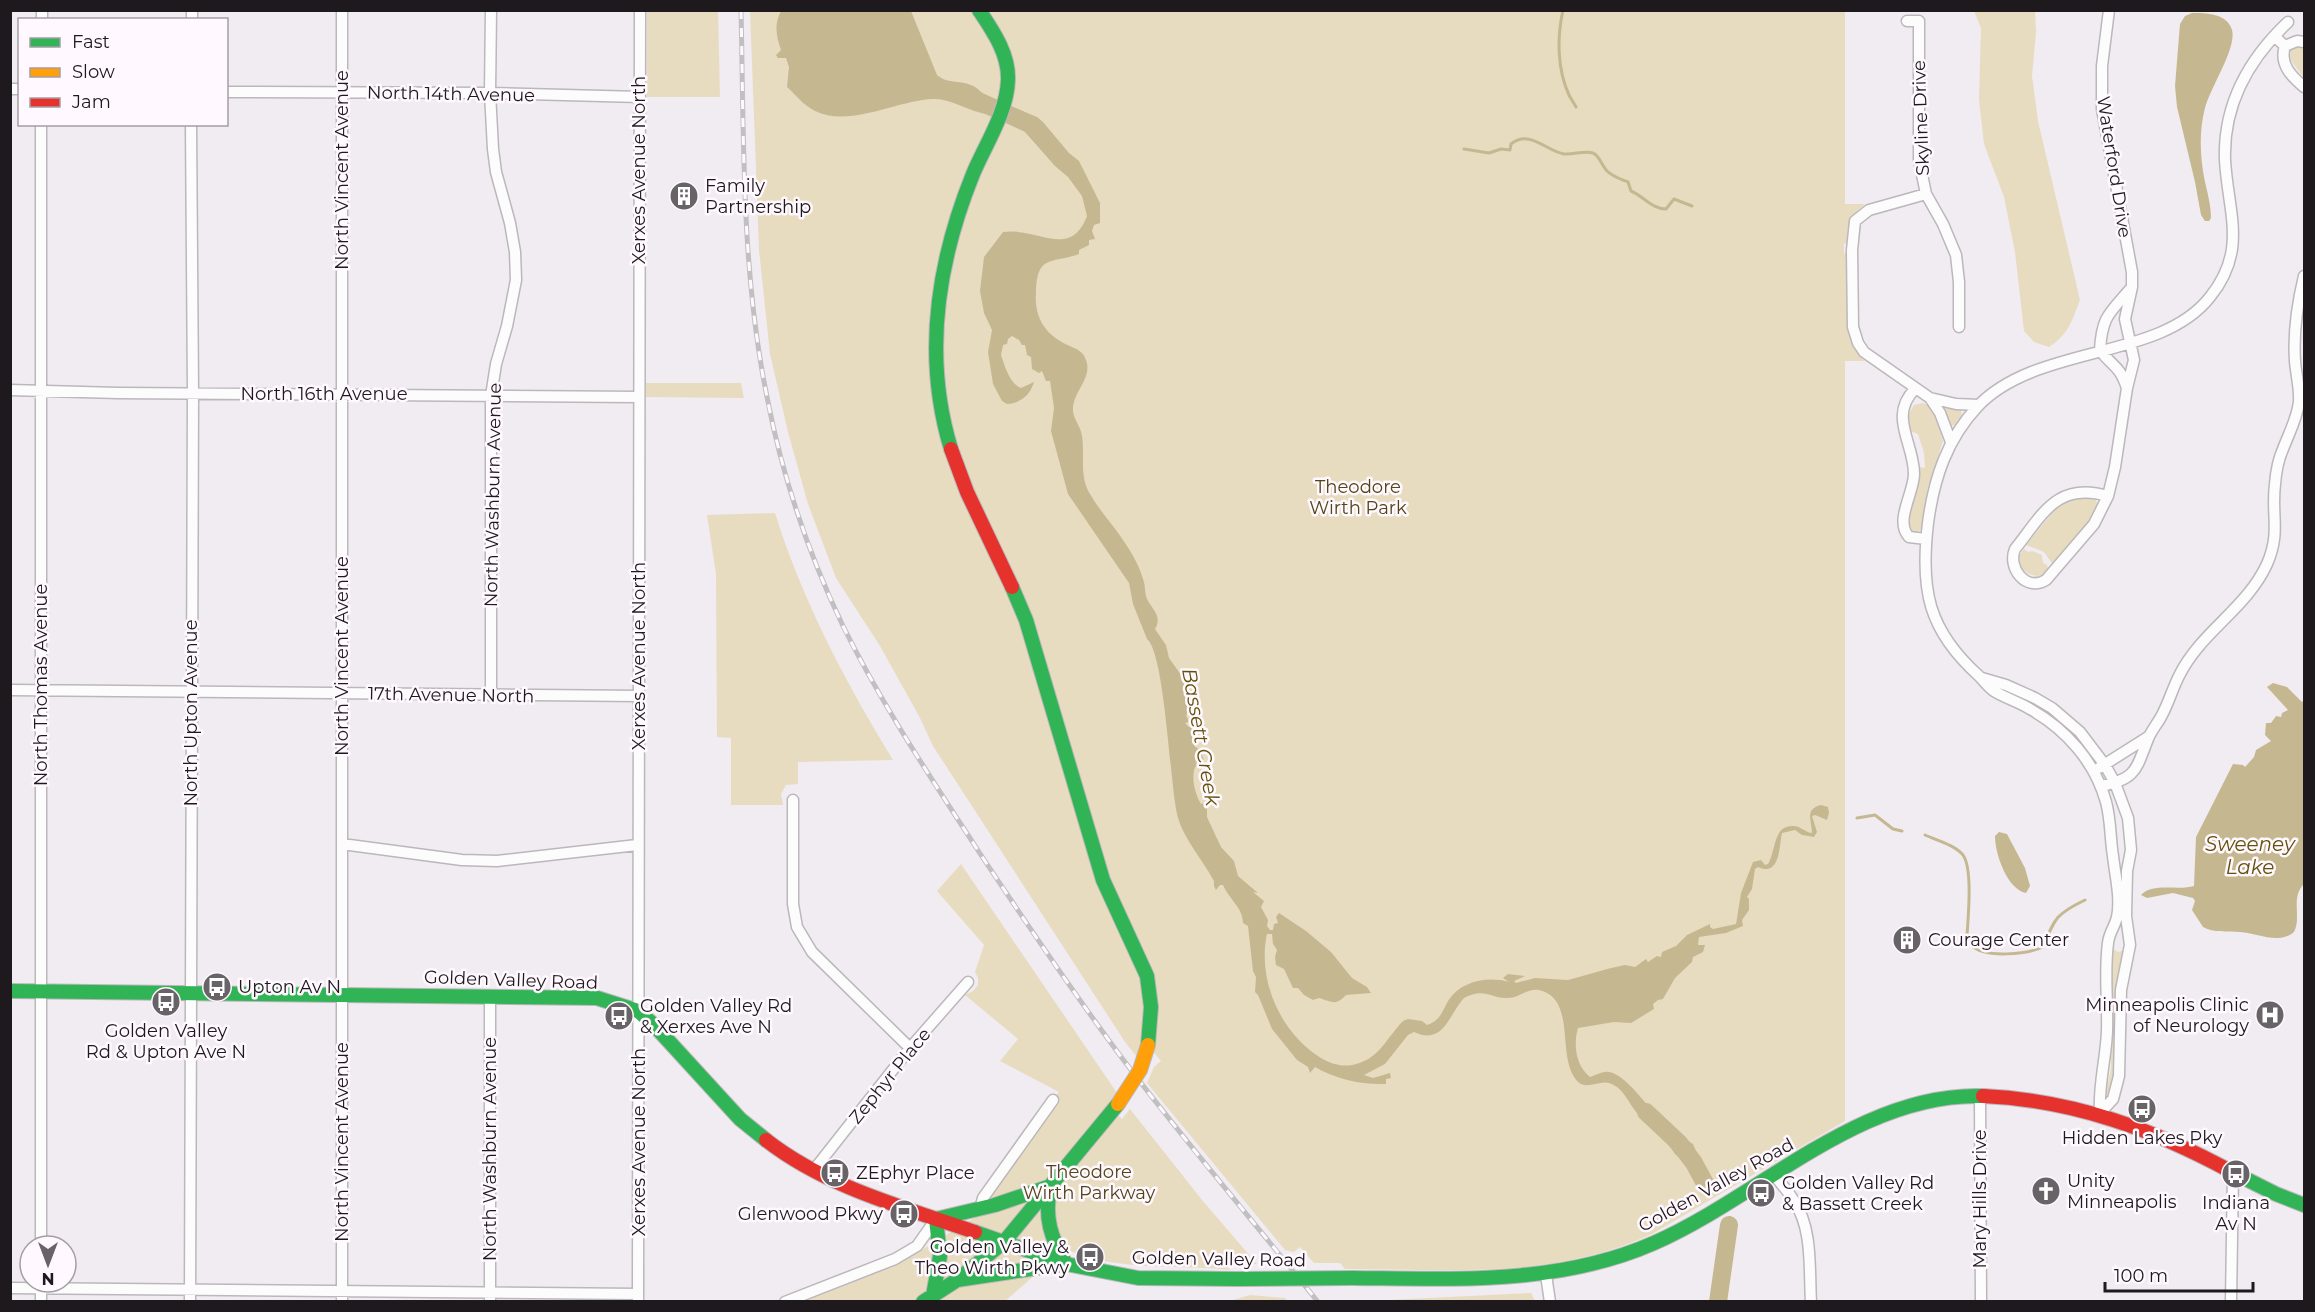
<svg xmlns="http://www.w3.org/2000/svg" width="2315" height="1312" font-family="Montserrat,sans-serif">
	<rect width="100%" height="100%" fill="#f1ecf1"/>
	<path fill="#e7dcc0" d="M647,11H718L720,97H647Z
		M750,11H1845V204H1865C1851,216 1846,224 1847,243L1844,244V253L1847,254C1848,291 1841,331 1864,361H1845V1121L1652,1234C1553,1280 1450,1269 1345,1269L1340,1263H1314L1300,1247L1294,1252L1285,1250L1147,1083L1154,1067L1161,1061L1142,1038L1137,1057L1125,1042L933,746L919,716L880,646L836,578L808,504L788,432L770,354L759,250Z
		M1974,11H2035L2036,33L2032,76L2038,121L2080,300C2072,321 2068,335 2049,347L2034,342L2024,331L2015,252L2004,197L1984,144L1979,100L1981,28Z
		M2296,46L2304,47V78L2289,58L2290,49Z
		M646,383H741L744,398L646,397Z
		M1923,403L1930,406L1936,416L1943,441L1928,487L1921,530L1913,533L1908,523L1918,483L1919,467L1925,468L1924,453L1918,434L1910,431L1907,417L1914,405Z
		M1940,405L1961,410L1962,416L1955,425L1950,426Z
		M2082,497L2095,498L2098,505L2085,527L2053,565L2044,552L2026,545L2057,507L2064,501Z
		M775,513C802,600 846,683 893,760L798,762V784L786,785L781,794L783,805H731V738L717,737L716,574L707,515Z
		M2024,549L2028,552L2032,551L2042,555L2043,563L2047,565L2048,569C2039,587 2007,566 2024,549Z
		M1998,686L2038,702L2073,731L2097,761V764L2094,765L2083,750L1998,689Z
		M961,864L1117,1093V1114L1122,1119L1130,1109L1202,1200L1257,1264H1226L1230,1270C1175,1264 1118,1272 1065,1249L1005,1301L802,1302L900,1263L979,1215L1027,1144L1058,1104L1053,1100L1059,1092L1000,1061L1018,1039L965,995L973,991L978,985V978L975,972L984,945L937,891Z
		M2112,948L2118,952L2125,950L2117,1070L2109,1095L2106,1093L2111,1068Z
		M1531,1293L1535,1301H1367Z
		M1250,1295L1285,1298L1287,1301H1230Z"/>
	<path fill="#c5b891" d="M781,11H911L937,75C947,84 959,80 971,85C979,88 984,96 991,101L986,114C968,111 950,98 933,99C898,100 850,128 815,111C803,105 796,95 787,87L789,67L786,58H778L776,55L781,50C776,36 774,24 781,11Z
		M2192,13C2206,13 2227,13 2232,30C2237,48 2210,88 2205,108C2199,130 2200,155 2204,177C2207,192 2211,204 2211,218L2209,221H2205L2201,215L2195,182L2177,107L2175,86L2180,24L2185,16Z
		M1014,108L1037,117L1043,122L1069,153L1079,161L1100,203V223L1094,225L1092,231L1095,239L1089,240V245L1079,250V254C1051,264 1037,254 1036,293C1034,318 1046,336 1070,346C1078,350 1083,351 1086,360C1093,379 1072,392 1073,411C1074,420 1081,427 1082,436C1085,456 1079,476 1090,494C1101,513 1116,528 1127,546C1133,555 1140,568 1143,579C1146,586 1144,594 1148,601C1154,611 1162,617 1155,629L1166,645L1169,658L1189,686V712L1186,715L1189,722L1185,723L1189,727H1194L1192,740L1195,747L1200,749L1204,761L1202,765L1195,767C1191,779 1195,793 1201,804L1204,803L1207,807V817L1221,847L1234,861L1238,876L1258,893L1253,892L1264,901L1261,907L1268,920L1267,926L1270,930H1273L1274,924L1278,923L1276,917L1279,913L1306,931L1331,952L1352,978L1367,987L1371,993L1346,995C1336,1006 1332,1002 1319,998L1313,1000L1304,995L1298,988H1293L1284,969L1276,965L1275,957L1277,950L1273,944L1272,934H1267C1257,979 1280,1033 1321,1058C1331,1064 1344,1068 1356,1064C1380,1058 1387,1037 1403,1021L1408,1019L1422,1021L1427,1025C1440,1021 1442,1012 1448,1001C1461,981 1487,976 1509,982L1503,978L1508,974L1525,976L1514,981L1516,983L1535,978L1568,980L1611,968L1625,965L1635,967L1646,959L1648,962L1657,956L1661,957L1662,952L1676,946L1687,935L1708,925L1710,924V927L1713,929L1736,924L1741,893L1753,862L1761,860L1765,865L1768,864C1776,851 1773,825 1793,826C1801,826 1804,832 1812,833C1812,821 1804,809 1821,805L1828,807L1829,813L1827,820L1815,815L1812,816L1817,832L1814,837L1802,835L1795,830L1782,833C1779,847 1780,877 1758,867L1755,869L1752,889L1747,897L1749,899V910L1742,920L1743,926L1726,933L1699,937L1698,945H1705L1703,952L1693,957L1692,962L1675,978L1663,999L1658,1000L1653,1004L1654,1009L1631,1023L1614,1022L1578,1028C1573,1045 1576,1066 1590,1077C1596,1075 1603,1071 1609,1072C1627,1074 1653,1115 1667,1127L1662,1132C1659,1129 1656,1124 1652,1122C1648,1120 1643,1119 1640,1116C1629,1106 1625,1088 1609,1083C1599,1080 1587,1090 1578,1082C1555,1059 1578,999 1539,990C1527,988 1519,998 1508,998C1490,999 1486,987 1464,998C1449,1014 1444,1046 1414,1032L1408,1035L1385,1064L1364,1075L1373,1078L1390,1073L1391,1078L1386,1079V1084C1362,1085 1335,1079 1315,1067L1310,1073L1308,1067L1297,1060L1272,1029L1258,995L1255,992L1256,977L1253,971L1248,926L1243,923C1243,908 1229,899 1223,885H1220L1216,890L1214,886V881C1203,860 1182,837 1177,814C1170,784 1165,654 1147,639L1133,604L1129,583L1068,494L1051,431L1054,408L1050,381H1046L1042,371L1039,373L1032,369L1031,357L1027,355L1025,345H1022L1019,340L1012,336L1008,339L1007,344L1003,345L1001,355C1005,366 1009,383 1021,388L1034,382C1030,395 1021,403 1007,404L1002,401L993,384L988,352L992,330L984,313L980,291L984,257L1003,232C1038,227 1070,260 1087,216L1082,196L1068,177L1055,166L1024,131L1007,123Z
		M2273,683L2287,687L2302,702L2304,700V884C2290,898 2302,916 2294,932C2278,945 2258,933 2240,932C2227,931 2214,933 2203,927L2192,910L2195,901L2193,898L2173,893L2147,898L2141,895C2153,882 2178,891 2194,886L2196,837L2233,764L2243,765L2245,767L2254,757L2256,750L2271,741L2265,735L2266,723H2271L2276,716L2281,717L2282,713L2288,710L2267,687Z
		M1999,832L2007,834L2025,868L2030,886L2026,893C2007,889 1995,854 1995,836Z
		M1671,1130L1693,1144L1710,1184L1703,1189L1695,1179L1689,1166L1675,1154L1663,1137Z"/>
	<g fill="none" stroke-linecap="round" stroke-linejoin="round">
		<path stroke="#c5b891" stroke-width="3" d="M1563,10C1557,37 1557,69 1569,95C1571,99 1574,103 1576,107
			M1464,149L1489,153L1501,149L1510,150L1511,144C1530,129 1546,151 1564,154C1573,155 1585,150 1593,153C1599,155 1602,166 1607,171C1613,177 1621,179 1628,182L1631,191C1643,196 1652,209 1666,209L1674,199L1692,206
			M1857,818L1875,815L1893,829L1902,831
			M1925,835C1936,840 1955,845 1963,855C1973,869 1968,918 1967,936C1968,939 1969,942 1971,945C1984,959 2028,954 2043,947C2055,918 2056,914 2085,900"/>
		<path stroke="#c5b891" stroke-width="18" d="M967,96L1032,125
			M1646,1112L1679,1143L1694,1163L1707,1187
			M1718,1302L1729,1225"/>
		<g stroke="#bbb7bb" stroke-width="13">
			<path id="street" d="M42,20V10
				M192,20V10
				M1907,21H1919V160L1926,194L1943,224L1956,255L1959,282V327
				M2274,36L2285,46C2279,64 2291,76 2304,87
				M2285,46L2297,41L2304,42
				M10,89H20
				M226,92L490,93L640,97
				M41,124V1246
				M1926,194L1869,210L1855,221L1852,250L1853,327L1858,343L1864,352L1930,398L1956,404L1979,405
				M2127,388C2119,364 2112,367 2100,350C2102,315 2110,313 2132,287
				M1915,389C1888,416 1914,443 1914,474C1914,493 1894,521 1909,537L1926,539
				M10,390L118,393L638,397
				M1930,398L1940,413L1951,442
				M2108,496L2094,524L2046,580C2026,592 2007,568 2015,549C2043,514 2057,481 2108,496L2115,467L2127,388L2134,360L2125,319L2132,287V272L2102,109V66L2109,10
				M1982,678L2006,685L2035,698L2052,708L2080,732L2105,765L2115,783L2128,818L2131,850L2127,871L2126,916L2130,945L2121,990L2119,1076L2113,1099L2100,1113
				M10,690L640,696
				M491,696V396L496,364L507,326L516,280L515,252L510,223L496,172L493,149L490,93L491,10
				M2099,768L2148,737
				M2101,786C2137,779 2136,769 2148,739C2151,731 2158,723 2162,715C2169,702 2173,687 2180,674C2201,632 2247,608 2267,564C2281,532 2271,515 2275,484C2276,472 2278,460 2283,449C2289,433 2297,419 2299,402C2300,388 2296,375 2295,361C2293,332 2297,305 2304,276
				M793,800V904L797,927L812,952L910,1048
				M342,844L462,860L497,861L637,845
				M1980,1096L1981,1302
				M2100,1113C2098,1086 2106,1059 2107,1031C2108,1002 2104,972 2108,943C2109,933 2115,926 2117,917C2121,898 2115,875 2113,856C2110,838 2111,820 2106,802C2095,762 2066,729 2030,709C2019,702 2005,698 1994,691C1988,687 1984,681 1979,676C1928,630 1920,590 1928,523C1934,478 1947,439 1978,406C2037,344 2160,361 2210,297C2248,250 2228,213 2225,160C2223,105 2249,59 2288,22
				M813,1171L910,1048L968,982
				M1774,1175C1781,1184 1789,1192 1794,1201C1813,1229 1809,1269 1811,1302
				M980,1209L983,1198L1053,1100
				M1546,1275L1550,1302
				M10,1288L638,1294
				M41,1302V1282
				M190,1302L193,393L191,124
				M342,1302V10
				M490,1302V996
				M638,1302L640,10
				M785,1302L895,1259L917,1246L936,1219
				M2231,1302L2233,1173"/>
		</g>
		<g stroke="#bbb7bb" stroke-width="16">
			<path id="fast" d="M951,449C923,357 937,263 973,174C985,145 1007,113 1008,80C1009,54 993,31 979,10
				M1012,587L1026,620L1103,880L1147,976L1151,1007L1148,1045
				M10,991L597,998L638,1011L653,1024L740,1119L766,1140
				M2232,1172L2276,1194L2304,1205
				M1050,1188C1044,1218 1051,1238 1066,1264
				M936,1219L995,1205L1048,1187
				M975,1232L1066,1264L1138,1278L1238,1279
				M1353,1278C1455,1279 1559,1285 1654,1243C1761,1196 1860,1092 1983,1096
				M957,1280L1064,1264
				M933,1296L940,1256L936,1219
				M923,1302L957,1280L1004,1242L1118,1104"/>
		</g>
		<g stroke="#bbb7bb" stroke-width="16">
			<path id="jam" d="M951,449L967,492L1012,587
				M1983,1096C2073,1100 2153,1129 2232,1172
				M766,1140C826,1187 903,1207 975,1232"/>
		</g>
		<use href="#street" stroke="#fdfcfd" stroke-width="10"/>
		<use href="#fast" stroke="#30b455" stroke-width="14"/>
		<use href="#jam" stroke="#e5322d" stroke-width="14"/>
		<g stroke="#c1c0c1" stroke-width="5">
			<path id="rail" d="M741,10C744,139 741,270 767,397C782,475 809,555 843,626C882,705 931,778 979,852C1026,923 1074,994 1125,1062C1187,1144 1254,1222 1318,1302"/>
		</g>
		<use href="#rail" stroke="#fff8fe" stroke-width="3" stroke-dasharray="9" stroke-linecap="butt"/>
		<g stroke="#bbb7bb" stroke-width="16" stroke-linecap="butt">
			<path id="fast-bridge" d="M1238,1279L1353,1278"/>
		</g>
		<g stroke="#bbb7bb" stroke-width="16" stroke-linecap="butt">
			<path id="slow-bridge" d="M1118,1104L1140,1070L1148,1045"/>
		</g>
		<use href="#fast-bridge" stroke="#30b455" stroke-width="14"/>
		<use href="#slow-bridge" stroke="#ff9f0a" stroke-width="14"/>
	</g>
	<defs>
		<g id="building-disc" transform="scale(1.5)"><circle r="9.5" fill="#676367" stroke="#fff8fe"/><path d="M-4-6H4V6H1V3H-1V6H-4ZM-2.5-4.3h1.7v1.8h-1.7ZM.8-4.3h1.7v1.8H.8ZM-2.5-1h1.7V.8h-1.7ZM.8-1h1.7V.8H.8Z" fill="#fff"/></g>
		<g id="bus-disc" transform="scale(1.5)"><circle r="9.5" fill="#676367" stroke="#fff8fe"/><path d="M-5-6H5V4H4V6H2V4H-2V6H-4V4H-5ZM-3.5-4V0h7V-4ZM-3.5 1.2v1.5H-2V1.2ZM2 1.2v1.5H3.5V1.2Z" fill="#fff"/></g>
		<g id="hospital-disc" transform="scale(1.5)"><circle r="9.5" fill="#676367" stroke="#fff8fe"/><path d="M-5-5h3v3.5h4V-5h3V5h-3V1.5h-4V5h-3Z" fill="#fff"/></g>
		<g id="church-disc" transform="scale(1.5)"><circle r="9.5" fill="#676367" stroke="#fff8fe"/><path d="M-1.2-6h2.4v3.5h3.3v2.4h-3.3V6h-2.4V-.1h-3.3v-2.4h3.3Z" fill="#fff"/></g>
	</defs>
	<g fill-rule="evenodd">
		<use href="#building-disc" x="684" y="196"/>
		<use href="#building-disc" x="1907" y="940"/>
		<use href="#bus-disc" x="217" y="987"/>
		<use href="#bus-disc" x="166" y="1002"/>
		<use href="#hospital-disc" x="2270" y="1015"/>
		<use href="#bus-disc" x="619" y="1016"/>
		<use href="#bus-disc" x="2142" y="1109"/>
		<use href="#bus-disc" x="835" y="1173"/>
		<use href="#bus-disc" x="2236" y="1174"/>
		<use href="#church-disc" x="2046" y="1191"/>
		<use href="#bus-disc" x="1761" y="1193"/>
		<use href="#bus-disc" x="904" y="1214"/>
		<use href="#bus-disc" x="1090" y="1257"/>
	</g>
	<g text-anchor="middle" stroke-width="5" stroke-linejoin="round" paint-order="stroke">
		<g font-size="18" fill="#1d191c" stroke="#fff8fe">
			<text transform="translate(451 94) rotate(1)" y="6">North 14th Avenue</text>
			<text transform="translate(1921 118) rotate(-92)" y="6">Skyline Drive</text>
			<text transform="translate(2114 167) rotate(81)" y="6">Waterford Drive</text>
			<text transform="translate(342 170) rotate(-90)" y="6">North Vincent Avenue</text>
			<text transform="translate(639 170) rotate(-90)" y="6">Xerxes Avenue North</text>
			<text x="324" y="400">North 16th Avenue</text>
			<text transform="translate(493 495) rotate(-89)" y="6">North Washburn Avenue</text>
			<text transform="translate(342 656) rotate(-90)" y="6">North Vincent Avenue</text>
			<text transform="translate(639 656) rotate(-90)" y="6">Xerxes Avenue North</text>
			<text transform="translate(41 685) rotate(-90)" y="6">North Thomas Avenue</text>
			<text transform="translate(451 695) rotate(1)" y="6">17th Avenue North</text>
			<text transform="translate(191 713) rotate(-90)" y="6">North Upton Avenue</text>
			<text transform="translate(511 980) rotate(2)" y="6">Golden Valley Road</text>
			<text transform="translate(890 1076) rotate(-51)" y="6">Zephyr Place</text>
			<text transform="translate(342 1142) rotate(-90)" y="6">North Vincent Avenue</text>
			<text transform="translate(639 1142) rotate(-90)" y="6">Xerxes Avenue North</text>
			<text transform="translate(490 1149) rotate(-90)" y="6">North Washburn Avenue</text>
			<text transform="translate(1716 1185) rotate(-29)" y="6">Golden Valley Road</text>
			<text transform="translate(1980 1199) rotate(-90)" y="6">Mary Hills Drive</text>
			<text transform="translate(1219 1259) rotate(1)" y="6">Golden Valley Road</text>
		</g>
		<g font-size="18" fill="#1d191c" stroke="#fff8fe" text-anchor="start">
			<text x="705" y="192">Family<tspan x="705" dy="21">Partnership</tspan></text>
			<text x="1928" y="946">Courage Center</text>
			<text x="238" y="993">Upton Av N</text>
			<text x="2249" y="1011" text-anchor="end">Minneapolis Clinic<tspan x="2249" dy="21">of Neurology</tspan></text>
			<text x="640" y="1012">Golden Valley Rd<tspan x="640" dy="21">&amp; Xerxes Ave N</tspan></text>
			<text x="166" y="1037" text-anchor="middle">Golden Valley<tspan x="166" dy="21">Rd &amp; Upton Ave N</tspan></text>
			<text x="2142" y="1144" text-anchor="middle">Hidden Lakes Pky</text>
			<text x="856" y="1179">ZEphyr Place</text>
			<text x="2067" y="1187">Unity<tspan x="2067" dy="21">Minneapolis</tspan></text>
			<text x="1782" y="1189">Golden Valley Rd<tspan x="1782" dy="21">&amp; Bassett Creek</tspan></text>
			<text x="2236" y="1209" text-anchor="middle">Indiana<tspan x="2236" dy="21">Av N</tspan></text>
			<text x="883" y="1220" text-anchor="end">Glenwood Pkwy</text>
			<text x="1069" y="1253" text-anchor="end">Golden Valley &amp;<tspan x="1069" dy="21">Theo Wirth Pkwy</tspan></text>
		</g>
		<g font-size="18" fill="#514518" stroke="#fff8fe">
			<text x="1358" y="493">Theodore<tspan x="1358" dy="21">Wirth Park</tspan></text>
			<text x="1089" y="1178">Theodore<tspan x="1089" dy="21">Wirth Parkway</tspan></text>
		</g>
		<g font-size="20" font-style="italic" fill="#63510a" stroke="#fff8fe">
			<text transform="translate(1201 737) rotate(80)" y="7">Bassett Creek</text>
			<text x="2250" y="851">Sweeney<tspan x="2250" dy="23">Lake</tspan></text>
		</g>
	</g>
	<rect width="2315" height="1312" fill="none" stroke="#1d191c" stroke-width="24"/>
	<rect x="18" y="18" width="210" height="108" fill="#fff8fe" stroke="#a59fa4" stroke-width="1.5"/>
	<rect x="30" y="38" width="30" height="9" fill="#30b455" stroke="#a59fa4" stroke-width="1.5"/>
	<text x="72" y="48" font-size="18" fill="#1d191c">Fast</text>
	<rect x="30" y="68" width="30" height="9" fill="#ff9f0a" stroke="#a59fa4" stroke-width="1.5"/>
	<text x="72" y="78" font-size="18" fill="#1d191c">Slow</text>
	<rect x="30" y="98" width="30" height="9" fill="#e5322d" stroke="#a59fa4" stroke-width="1.5"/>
	<text x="72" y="108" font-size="18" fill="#1d191c">Jam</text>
	<g transform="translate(48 1264) rotate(180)"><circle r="28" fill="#fff8fe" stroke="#a59fa4" stroke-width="1.5"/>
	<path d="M0-4.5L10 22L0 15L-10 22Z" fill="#676367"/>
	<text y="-9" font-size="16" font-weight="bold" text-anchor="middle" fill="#1d191c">N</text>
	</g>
	<path d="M2105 1282v9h148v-9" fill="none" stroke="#1d191c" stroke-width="3"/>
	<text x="2114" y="1282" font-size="18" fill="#1d191c" stroke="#fff8fe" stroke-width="4.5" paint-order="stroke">100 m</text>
</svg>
